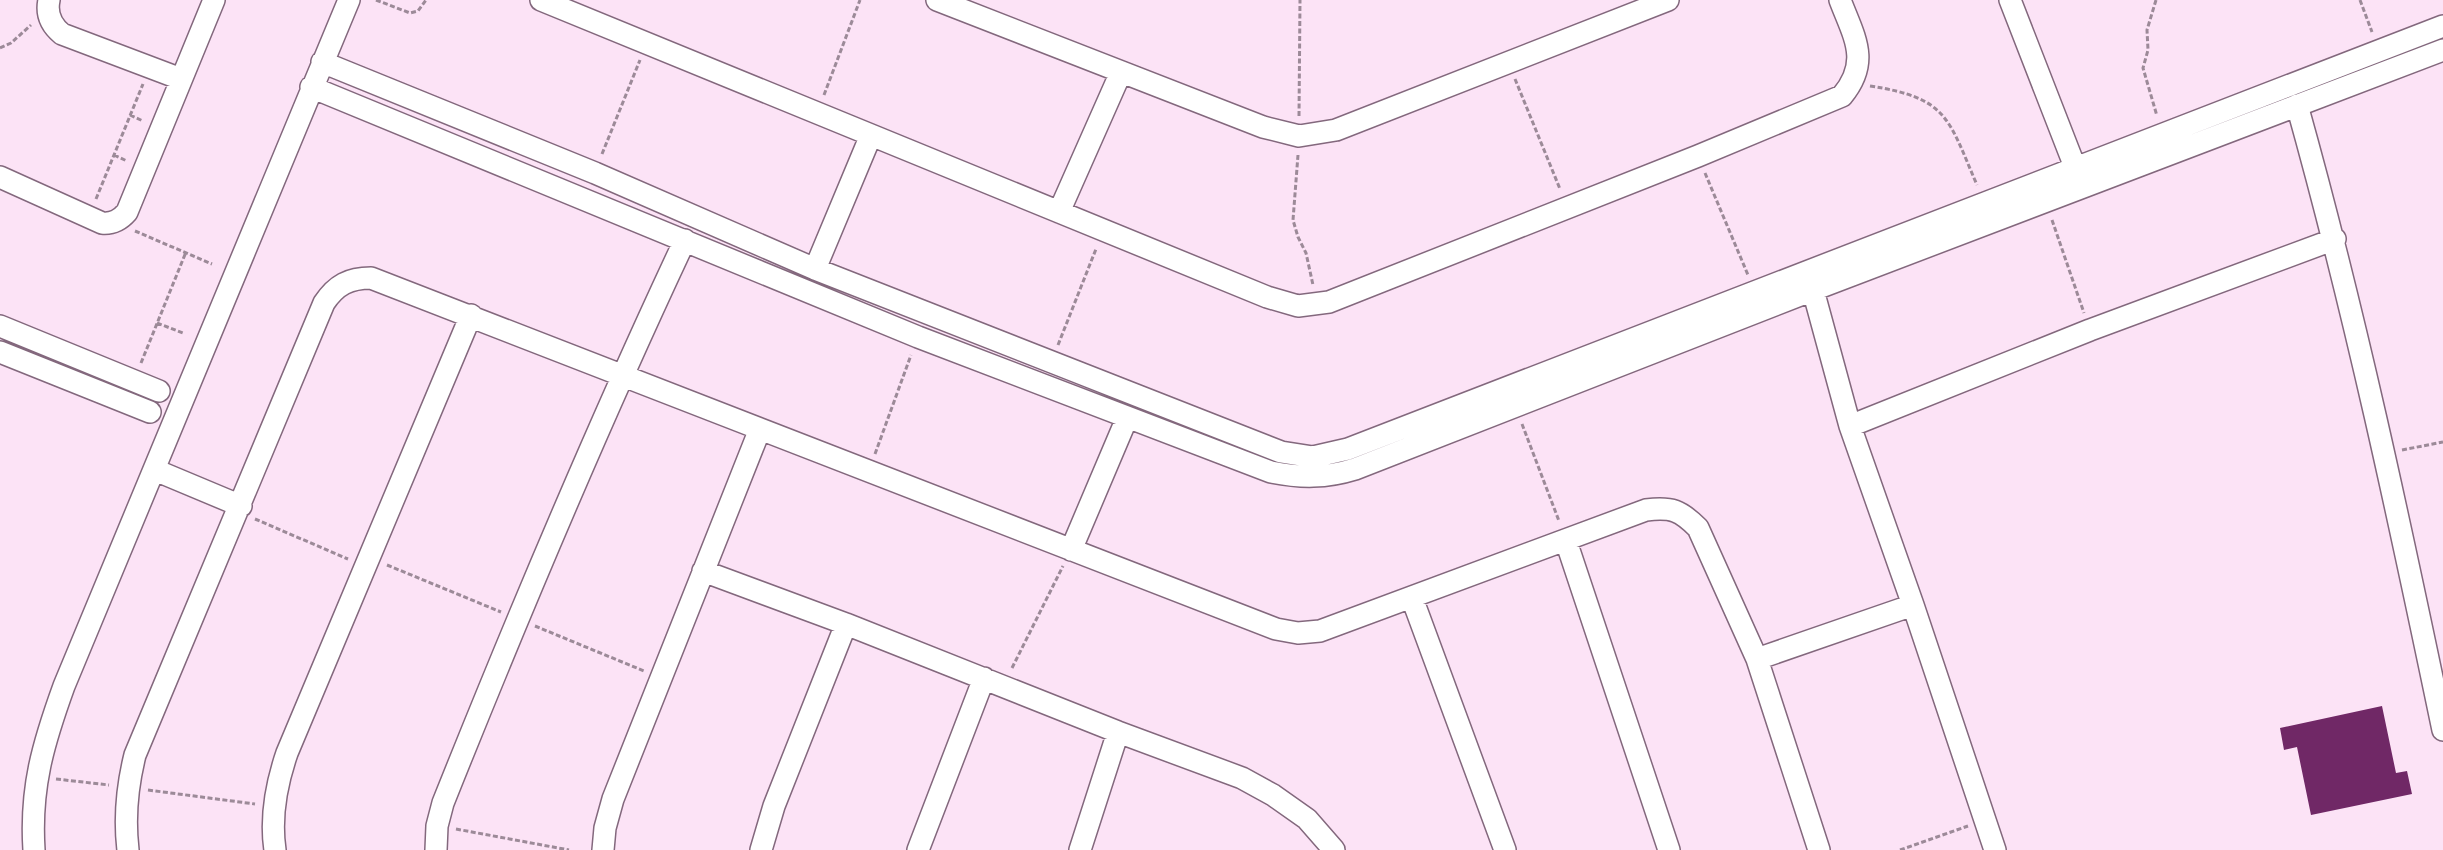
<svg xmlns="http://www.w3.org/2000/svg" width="2443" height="850" font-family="Karla,sans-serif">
	<rect width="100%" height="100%" fill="#fce3f6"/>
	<path fill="#702866" d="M2382,706L2396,773L2407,771L2412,794L2311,815L2297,747L2284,750L2280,728Z"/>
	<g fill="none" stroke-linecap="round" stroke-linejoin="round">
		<g stroke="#83687d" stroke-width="24">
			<path id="minor" d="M49,0C46,14 51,25 62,34L181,79
				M541,0L1267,297L1298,306L1329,302L1698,156L1842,96C1871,61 1854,37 1840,0
				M937,0L1263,127L1299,136L1336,130L1668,0
				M2010,0L2075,167
				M322,62L595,173L815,269L1281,452L1313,457L1348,449L2443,26
				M311,87L918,337L1271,472C1301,478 1326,478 1355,469L1813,290L2443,50
				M2297,105C2355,312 2399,519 2443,730
				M0,177L102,223C113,224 120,220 127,212L214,0
				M1059,212L1121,72
				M815,269L871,135
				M1813,290L1850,426L1913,605L1995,850
				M0,326L159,391
				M0,352L150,412
				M1850,426L2090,330L2335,239
				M155,470L241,506
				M1566,541L1669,850
				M1071,550L1127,418
				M703,571L846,624L1118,732L1242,778L1273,795L1307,819L1334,850
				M1412,598L1505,850
				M1757,659L1913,605
				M34,850C30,788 43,744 64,686L349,0
				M128,850C124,816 127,787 135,755L324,303C336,285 349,278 371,278L1276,629L1298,633L1320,631L1646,510C1672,507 1680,510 1698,528L1757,659L1819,850
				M275,850C270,816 276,785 287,753L471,315
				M436,850L437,826L443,803C519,613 598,425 685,240
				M603,850L605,828L613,799L760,429
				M761,850L774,806L846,624
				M918,850L984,678
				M1080,850L1118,732"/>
		</g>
		<path stroke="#9c8a98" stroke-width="3" stroke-dasharray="5 2.5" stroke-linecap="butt" d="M376,0L410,13L418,11L426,0
			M2156,0L2147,30L2148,50L2143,68L2157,116
			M2360,0L2372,32
			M0,48L11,43L31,25
			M1515,79L1560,189
			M1870,86C1948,98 1948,118 1977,185
			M824,95L860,0
			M130,115L143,121
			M1299,116L1300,0
			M602,154L640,60
			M114,155L127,161
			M1298,155L1293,220L1298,237L1306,253L1313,285
			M1705,173L1748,275
			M96,199L143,84
			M2052,220L2084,313
			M135,231L212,264
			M157,323L183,333
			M1058,345L1096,249
			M141,363L186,252
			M1522,424L1559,521
			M2402,450L2443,442
			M875,454L911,355
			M255,519L348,559
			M387,565L501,612
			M535,626L644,671
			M1012,668L1063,566
			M56,779L109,785
			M148,790L255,804
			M456,829L569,850
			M1900,850L1968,826"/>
		<use href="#minor" stroke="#fff" stroke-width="21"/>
	</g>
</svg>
